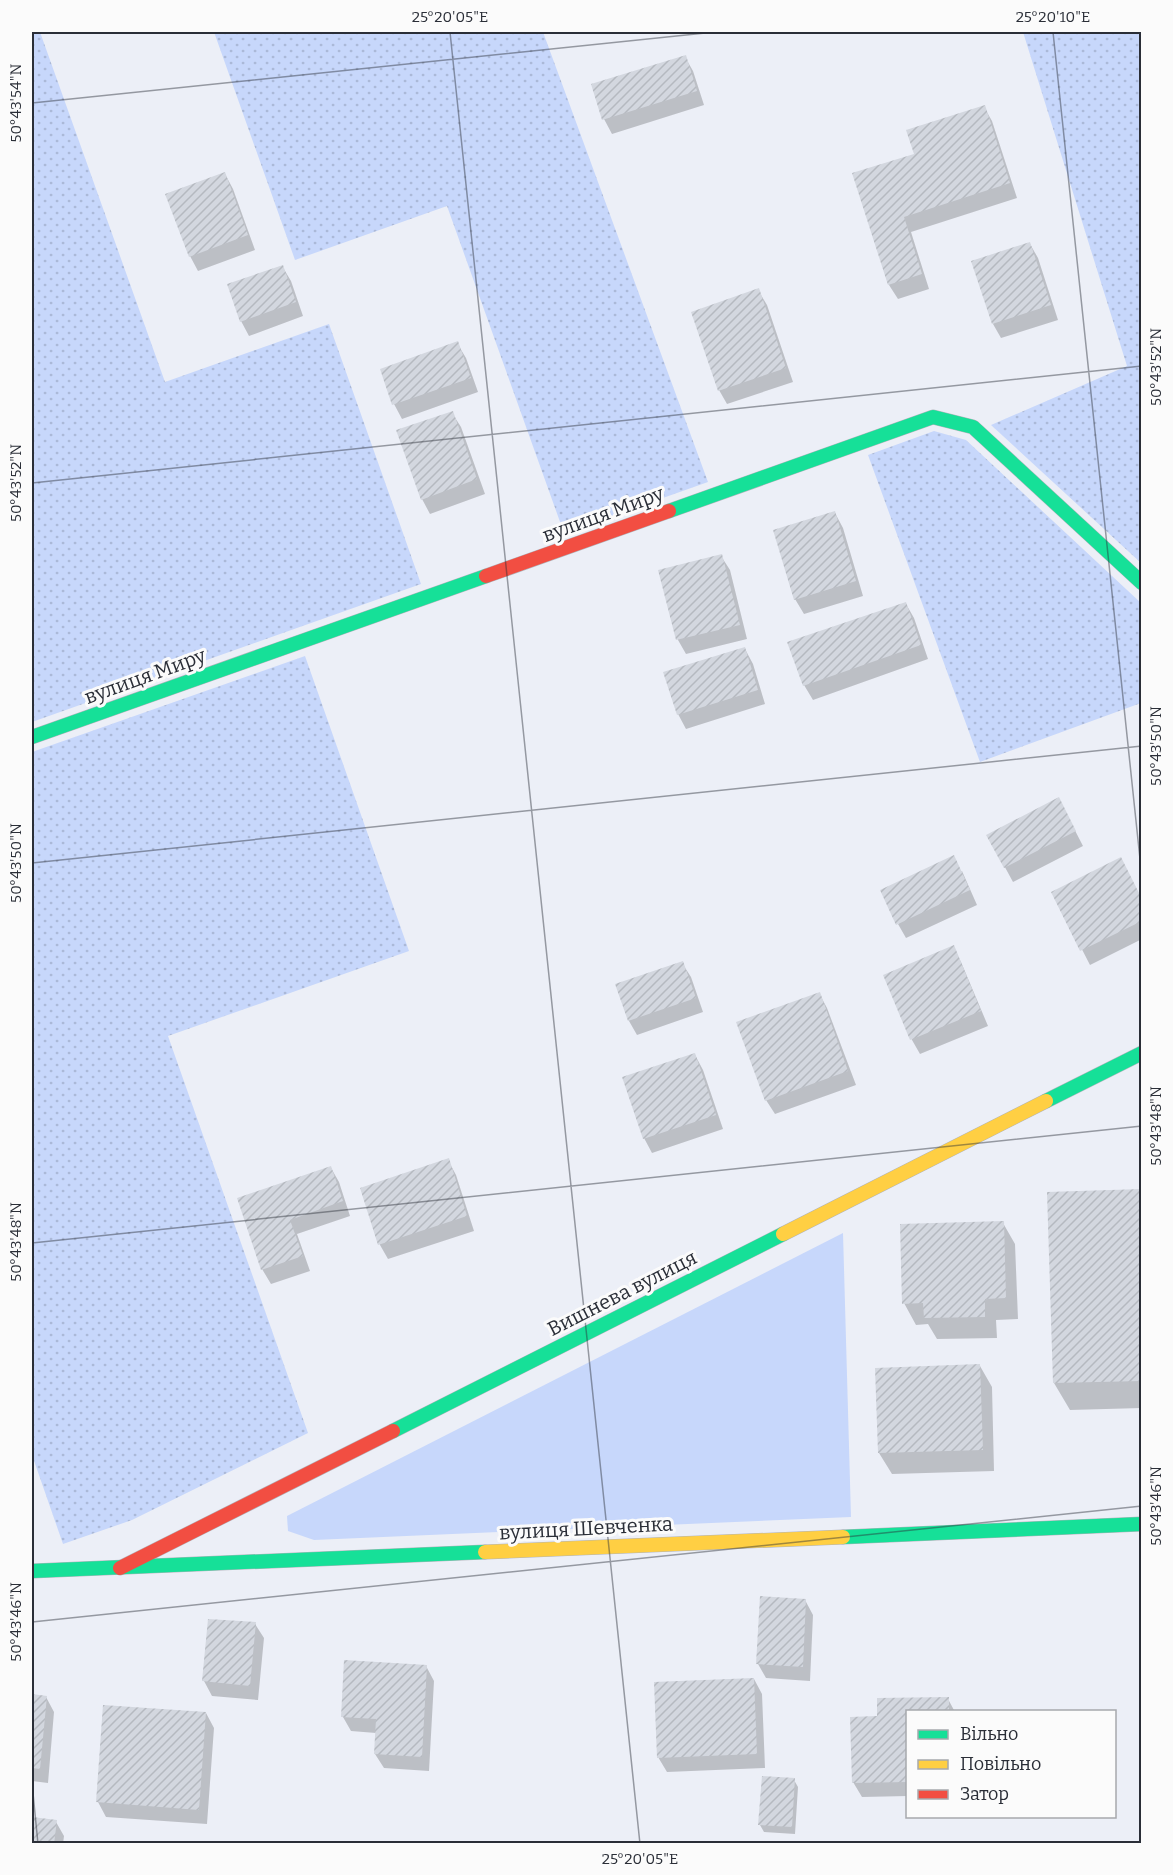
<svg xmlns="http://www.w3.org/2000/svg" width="1173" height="1875" font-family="Bitter,serif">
	<defs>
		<pattern id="garden-dots" width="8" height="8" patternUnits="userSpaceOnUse" patternTransform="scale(1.5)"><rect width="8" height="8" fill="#c7d7fb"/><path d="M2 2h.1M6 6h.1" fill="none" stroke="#abb9d8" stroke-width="1.8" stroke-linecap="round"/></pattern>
		<pattern id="building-hatch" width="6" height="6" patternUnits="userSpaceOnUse" patternTransform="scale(1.5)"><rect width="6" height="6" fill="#d3d7df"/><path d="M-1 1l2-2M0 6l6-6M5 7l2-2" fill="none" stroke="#b5b9c0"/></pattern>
	</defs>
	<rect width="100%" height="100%" fill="#eceff7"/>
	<path fill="#c7d7fb" d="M843,1233L851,1517L314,1540L288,1531L287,1516Z"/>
	<path fill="url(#garden-dots)" d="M32,32H40L165,382L329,324L421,584L32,722Z
		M214,32H543L708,482L564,533L447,206L295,260Z
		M1023,32H1141V563L991,425L1127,366Z
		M934,431L966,440L1141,603V703L980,762L868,455Z
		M305,656L409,951L168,1036L308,1433L132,1520L63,1544L32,1455V752Z"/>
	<path fill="#0003" d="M685,57L693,71L704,105L612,134L604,119Z
		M984,107L992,121L1017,198L911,232L929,289L898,299L889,285L915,155Z
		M225,174L233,189L255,250L198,271L190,256Z
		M1030,244L1038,258L1058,320L1001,338L993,324Z
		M282,266L291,281L303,316L249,336L241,321Z
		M758,290L767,305L793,382L727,404L719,390Z
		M457,343L466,358L478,392L402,419L394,404Z
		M452,413L461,427L485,494L430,514L422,499Z
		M835,513L843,528L863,596L804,614L795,599Z
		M721,556L730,570L747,639L686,654L678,640L660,571Z
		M906,604L914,618L928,659L813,700L804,685Z
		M745,649L753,664L765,704L686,729L678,714Z
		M1066,813L1083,846L1013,882L988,836Z
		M962,871L977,905L906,938L898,924Z
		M1053,893L1142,900V939L1090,965Z
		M953,947L961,962L988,1026L920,1054L912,1040L885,976Z
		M682,963L691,977L703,1012L637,1035L629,1021L617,985Z
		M819,993L827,1008L856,1085L775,1114L766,1100Z
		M695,1055L703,1070L723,1129L652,1153L644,1138Z
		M448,1160L456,1175L474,1231L388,1259L380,1245L362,1189Z
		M331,1168L339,1182L350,1216L297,1234L310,1271L271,1284L262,1269L239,1199Z
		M1142,1191V1408L1070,1410L1054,1383L1049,1193Z
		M1003,1223L1015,1244L1018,1319L996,1320L997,1338L937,1339L928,1324L916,1325L904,1303Z
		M980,1366L992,1387L994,1471L892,1474L879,1453Z
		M805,1600L813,1615L810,1681L766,1678L758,1664Z
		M255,1624L264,1638L258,1700L212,1696L204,1681Z
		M426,1666L434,1681L429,1771L384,1768L375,1754L376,1733L351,1731L343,1717Z
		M754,1679L762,1694L765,1768L667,1772L658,1757Z
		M32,1696L46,1697L54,1712L48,1783L32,1781Z
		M948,1699L955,1712H908V1796L862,1797L853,1782L878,1718Z
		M105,1706L206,1713L214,1728L207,1824L106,1817L98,1802Z
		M794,1780L798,1787L795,1834L764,1832L760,1825Z
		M32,1818L56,1822L64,1836L63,1844H32Z"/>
	<path fill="url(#building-hatch)" d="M686,55L697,91L602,120L591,84Z
		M985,105L1010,183L904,217L922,274L888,285L852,173L914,154L906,130Z
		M225,172L248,235L189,257L165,194Z
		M1030,242L1051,305L992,324L971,261Z
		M283,265L296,302L240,322L227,284Z
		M759,288L786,368L718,391L691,312Z
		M458,341L471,378L392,405L380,369Z
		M453,411L477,479L421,500L396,430Z
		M835,511L856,581L794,600L773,530Z
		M722,554L740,625L676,640L658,570Z
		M906,602L921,645L803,686L787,642Z
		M745,647L758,690L677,715L663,672Z
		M1059,797L1076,831L1004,868L986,835Z
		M954,855L970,890L896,925L880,890Z
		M1121,857L1142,899V921L1080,951L1051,892Z
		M954,945L981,1011L910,1040L883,975Z
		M683,961L696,998L628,1021L615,984Z
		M820,992L848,1071L765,1101L736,1022Z
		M695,1053L716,1115L643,1139L622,1077Z
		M449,1158L467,1216L378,1245L360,1188Z
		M331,1166L343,1201L290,1220L303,1256L261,1270L237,1198Z
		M1142,1189V1381L1053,1383L1047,1192Z
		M1004,1221L1006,1298L985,1299V1317L924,1318L923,1303L902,1304L900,1224Z
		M980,1364L983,1450L878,1453L875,1368Z
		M760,1596L806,1599L803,1667L756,1664Z
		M208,1619L256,1622L250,1686L202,1681Z
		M344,1660L427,1665L422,1757L374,1754L376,1719L341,1717Z
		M754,1678L757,1754L657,1758L654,1682Z
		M32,1694L47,1696L40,1769L32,1768Z
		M949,1697V1712H908V1782L852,1783L850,1717L877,1716V1698Z
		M103,1705L206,1712L199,1810L96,1802Z
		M762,1776L795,1778L792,1827L758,1825Z
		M32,1817L57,1820L54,1844H32Z"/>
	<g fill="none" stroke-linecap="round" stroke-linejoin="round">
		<g stroke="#b0b3ba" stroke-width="15">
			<path id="fast" d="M669,511L933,417L973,427L1142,583
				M32,737L486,576
				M1046,1101L1142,1053
				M393,1431L783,1234
				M843,1537L1142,1524
				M32,1571L485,1552"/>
		</g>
		<g stroke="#b0b3ba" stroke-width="15">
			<path id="slow" d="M783,1234L1046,1101
				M485,1552L843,1537"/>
		</g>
		<g stroke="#b0b3ba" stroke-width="15">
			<path id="jam" d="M486,576L669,511
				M120,1568L393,1431"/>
		</g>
		<use href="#fast" stroke="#16e098" stroke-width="14"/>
		<use href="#slow" stroke="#ffcf43" stroke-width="14"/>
		<use href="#jam" stroke="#f24e42" stroke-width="14"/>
	</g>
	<path fill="none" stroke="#2a2e37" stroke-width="1.5" stroke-opacity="0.45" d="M450,32L640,1844M1053,32L1142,878M32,103L715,32M32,483L1142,366M32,863L1142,746M32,1243L1142,1126M32,1622L1142,1506M32,1783L38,1844"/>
	<g text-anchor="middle" stroke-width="6" stroke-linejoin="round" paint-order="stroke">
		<g font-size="20" fill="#2a2e37" stroke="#fbfbfb">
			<text transform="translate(603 514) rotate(-20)" y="7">вулиця Миру</text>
			<text transform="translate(145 676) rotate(-20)" y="7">вулиця Миру</text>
			<text transform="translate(622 1293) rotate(-27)" y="7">Вишнева вулиця</text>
			<text transform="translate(586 1528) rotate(-3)" y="7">вулиця Шевченка</text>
		</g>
	</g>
	<rect width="1173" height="1875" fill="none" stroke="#fbfbfb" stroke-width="66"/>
	<rect x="906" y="1710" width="210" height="108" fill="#fbfbfb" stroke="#a7a9ad" stroke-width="1.5"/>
	<rect x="918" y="1730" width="30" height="9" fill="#16e098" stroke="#a7a9ad" stroke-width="1.5"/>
	<text x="960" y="1740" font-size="18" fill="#2a2e37">Вільно</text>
	<rect x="918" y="1760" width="30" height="9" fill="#ffcf43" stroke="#a7a9ad" stroke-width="1.5"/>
	<text x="960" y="1770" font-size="18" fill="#2a2e37">Повільно</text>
	<rect x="918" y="1790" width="30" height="9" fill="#f24e42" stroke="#a7a9ad" stroke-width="1.5"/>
	<text x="960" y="1800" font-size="18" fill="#2a2e37">Затор</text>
	<rect x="33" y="33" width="1107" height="1809" fill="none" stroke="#2a2e37" stroke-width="2"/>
	<g font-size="15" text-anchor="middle" fill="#2a2e37">
		<text x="450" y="22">25°20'05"E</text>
		<text x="1053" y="22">25°20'10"E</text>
		<text transform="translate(16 103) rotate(-90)" y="5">50°43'54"N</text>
		<text transform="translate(1156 367) rotate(-90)" y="5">50°43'52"N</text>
		<text transform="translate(16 483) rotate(-90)" y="5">50°43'52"N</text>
		<text transform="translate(1156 746) rotate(-90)" y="5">50°43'50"N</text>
		<text transform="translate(16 863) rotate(-90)" y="5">50°43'50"N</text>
		<text transform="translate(1156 1126) rotate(-90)" y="5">50°43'48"N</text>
		<text transform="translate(16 1242) rotate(-90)" y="5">50°43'48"N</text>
		<text transform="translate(1156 1506) rotate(-90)" y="5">50°43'46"N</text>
		<text transform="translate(16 1622) rotate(-90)" y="5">50°43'46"N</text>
		<text x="640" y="1864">25°20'05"E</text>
	</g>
</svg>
